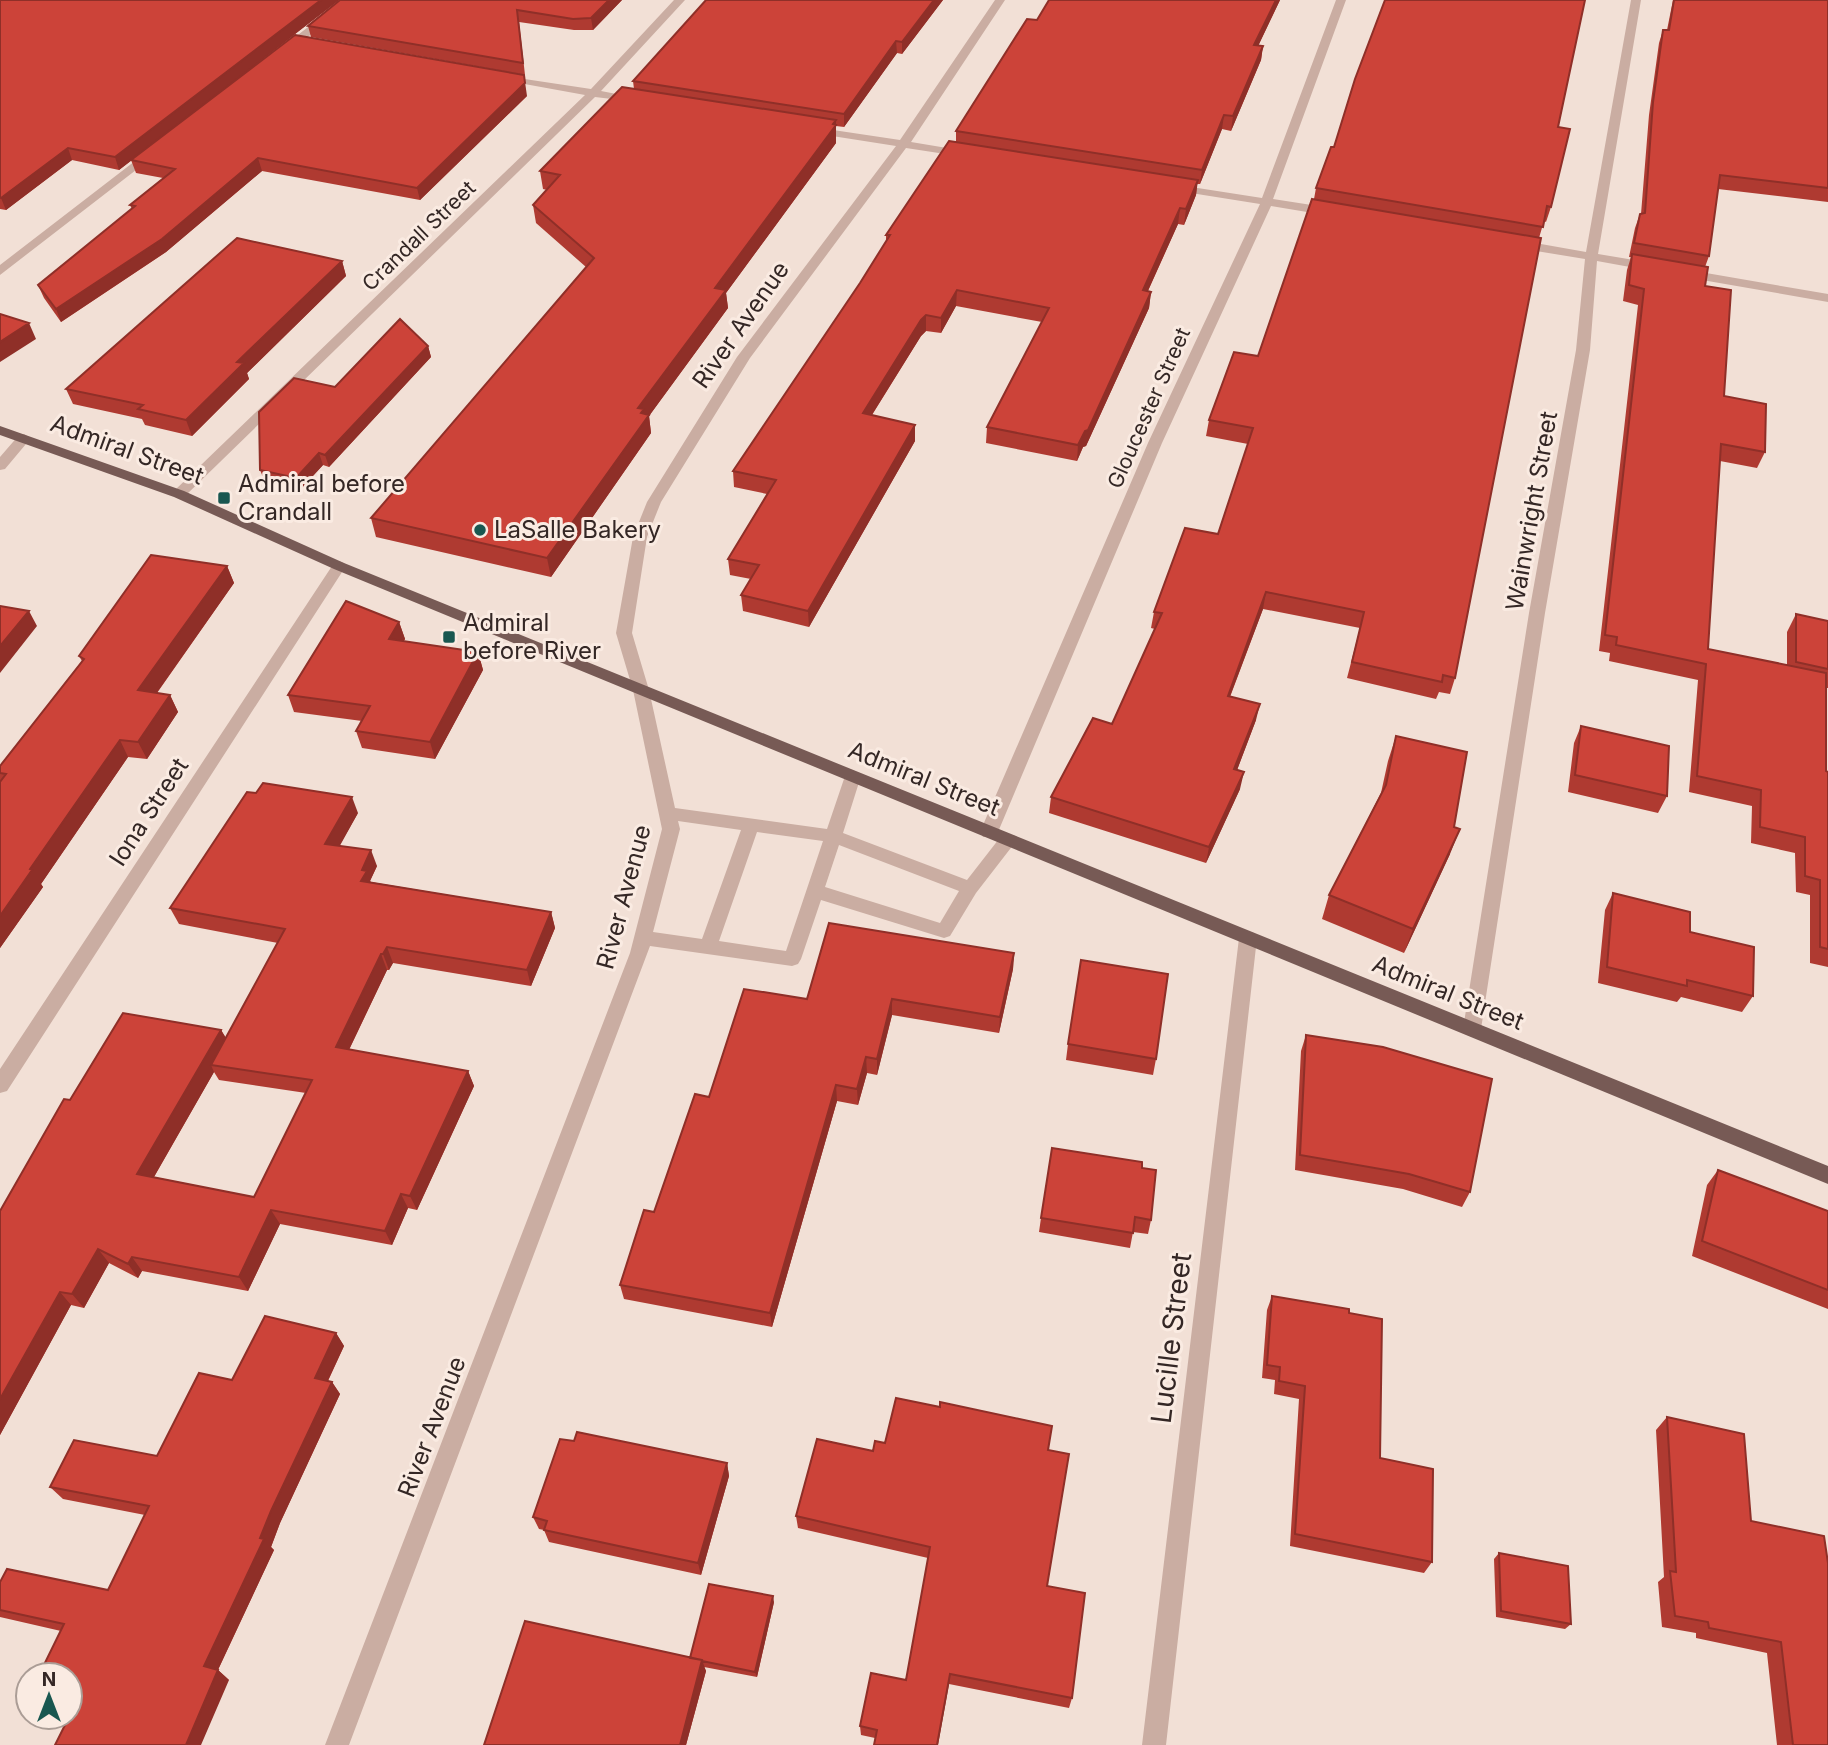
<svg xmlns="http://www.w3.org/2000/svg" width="1828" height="1745" font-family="Inter,sans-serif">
	<rect width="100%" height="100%" fill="#f2e0d6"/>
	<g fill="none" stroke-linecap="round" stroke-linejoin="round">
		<path fill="#caada2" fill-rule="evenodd" d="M343,0H354L289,52H281V48Z
			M674,0H685L601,91L637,98V102L595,97L184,497H174V491L585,95L502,80L497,77L498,75L591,89Z
			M995,0H1005L911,142L965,151L971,154L965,157L906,148L750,358L661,502L647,537L632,633L649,690L675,808L827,829L845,776L853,770L861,776L843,833L967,880L1002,835H1014L1017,840L976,893L950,936L944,938L821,900L801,959L798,964L792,966L650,946L349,1745H325L630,953L662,829L633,690L616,633L633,537L647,502L737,357L896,146L813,133L807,130L813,127L900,140ZM678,821L741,830L702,939L653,932L680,829ZM757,832L823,841L786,951L719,941ZM839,845L959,891L940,923L825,887Z
			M1336,0H1346L1273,199L1331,208L1337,212L1331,216L1271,206L1162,443L998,832L995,837H983L980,832L1148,443L1260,204L1172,190L1166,187L1172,184L1262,198Z
			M1631,0H1641L1598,254L1652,263L1658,267L1652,271L1597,261L1590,350L1545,613L1481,1029L1479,1034L1472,1037L1465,1034L1463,1029L1529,613L1576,350L1585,259L1518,248L1512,244L1518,240L1586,252Z
			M148,151L158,153L0,275V265Z
			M1683,269L1828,294V302L1679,276V270Z
			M24,434L31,438L5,469L0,470V457L19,435Z
			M339,561L344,563L346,566L344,569L7,1091L0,1093V1069L334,563Z
			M1248,931L1254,933L1257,938L1166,1745H1142L1239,938L1242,933Z"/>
		<path fill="#775a55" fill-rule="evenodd" d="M0,426L184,491L344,563L1828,1166V1184L334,569L174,497L0,435Z"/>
	</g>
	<path fill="#af3a31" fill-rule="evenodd" d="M0,0H339L119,170L72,160L6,210L0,209Z
		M340,0H622L593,30H574L519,22L525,75L311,37L308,26Z
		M706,0H943L902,54L897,53L844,127L836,126V143L726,293L728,308L649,416L651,433L551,577L376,537L371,518L586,267L536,223L533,205L547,190L543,189L540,171L634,89L633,81Z
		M1049,0H1280L1258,46H1263L1261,60L1231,131L1222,129L1200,184H1197L1196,195L1184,225L1178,224L1148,291L1151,292L1149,308L1086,446L1083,447L1077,461L986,443L987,427L1042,322L956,306L941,333L926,331L921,336L872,415L915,425V441L809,627L743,611L741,595L751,579L730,575L728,559L767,494L734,487L733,471L860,283L886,242V235L956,142V131L1037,20Z
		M1673,0H1828V202L1718,189L1709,256L1705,267V286L1724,396L1765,452L1757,468L1720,461L1708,649L1787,665V632L1796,614L1828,621V688H1826V771L1828,772V967L1810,963V895L1796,892L1795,853L1751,843L1752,806L1689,792L1698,680L1609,661L1610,653L1599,651L1638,305L1623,301L1627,270L1631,257H1629L1635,228L1640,214H1641L1649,115L1659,43L1663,30H1667Z
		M527,96L420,200L262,171L166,252L61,322L44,298L38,285L132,209L130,205L163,178L136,173L131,160Z
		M1558,127L1551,207L1546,222L1544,221L1539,238L1455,678L1450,694L1439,692L1436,699L1347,678L1360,628L1263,609L1230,697L1256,720L1237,770L1240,789L1206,863L1049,813L1051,797L1112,724L1155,629L1151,628L1154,612L1218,534L1248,444L1206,436L1209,420L1258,356L1314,199L1316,188L1334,147Z
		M342,261L346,276L247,373L249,379L192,436L145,425L142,419L73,404L66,389Z
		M428,346L431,357L329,467L323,465L300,490L265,482L260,470L335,387Z
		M227,566L234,583L157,693L170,695L178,712L147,759L128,757L41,884L43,887L0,948V766L82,661L79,656Z
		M399,622L405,639L403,642L478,652L483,670L435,759L362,748L356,731L362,721L294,712L288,695Z
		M1581,726L1667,796L1658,813L1568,792L1574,743Z
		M1396,736L1450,854L1404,953L1322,919L1329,895L1381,793L1388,761Z
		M358,813L339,846L377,866L370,881L371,882L551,912L555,928L531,986L393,963L389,970H387L349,1050L468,1071L474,1086L417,1210L408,1208L392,1245L280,1224L248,1291L142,1271L138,1278L109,1263L84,1308L71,1305L0,1435V1211L70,1100L221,1030L226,1038L278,943L179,924L170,908ZM214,1072L219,1080L306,1093L254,1197L154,1177Z
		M1613,893L1690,932L1753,996L1742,1012L1681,997L1677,1002L1598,983L1605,910Z
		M1014,953L1013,969L999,1033L892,1015L877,1075L867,1073L858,1105L837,1101L772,1327L624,1299L620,1285L709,1097L807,999Z
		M1306,1035L1470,1192L1462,1207L1403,1189L1295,1170L1301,1051Z
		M1068,1044L1156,1059L1153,1075L1066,1060Z
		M1142,1168L1151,1220L1148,1234L1133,1232L1130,1248L1039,1232L1041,1218Z
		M1718,1170L1828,1211V1309L1692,1256L1707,1185Z
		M1272,1296L1349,1313L1380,1458L1432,1562L1424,1573L1290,1546L1299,1399L1274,1394L1275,1380L1262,1378L1267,1310Z
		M336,1333L344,1346L328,1381L332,1382L340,1394L280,1523L271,1547L274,1550L218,1670L229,1680L65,1725L62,1724L51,1717H70L61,1631L0,1617V1582L108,1590L145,1515L63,1499L50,1487L157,1456L232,1380Z
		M1667,1417L1751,1521L1828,1745H1777L1767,1653L1696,1638V1633L1662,1627L1658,1582L1664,1577L1656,1430Z
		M885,1443L1048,1450L1047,1586L1072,1698L1069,1708L949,1684L875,1738L861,1735L860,1726L906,1680L928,1558L798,1528L796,1516L873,1451Z
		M727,1463L729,1476L701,1575L549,1542L544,1530L539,1529L533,1517Z
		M1499,1553L1571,1624L1565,1629L1496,1617L1494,1559Z
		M774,1602L757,1677L704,1667L706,1671L686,1745H484L690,1658Z"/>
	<path fill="#8f2f28" d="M321,0H339L119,170L115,157Z
		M609,0H622L593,30L591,18Z
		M934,0H943L902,54V42Z
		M1276,0H1280L1252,59L1254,45Z
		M896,41L897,53L844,127V114Z
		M1263,46L1261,60L1231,131L1233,116Z
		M524,75L527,96L420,200L417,188Z
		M1224,115L1222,129L1200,184L1202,170Z
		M836,120V143L726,293L728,308L649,416L651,433L551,577L547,558L638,408L715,288Z
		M68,148L72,160L6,210L1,198Z
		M258,158L262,171L166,252L61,322L56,309Z
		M1198,180L1196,195L1184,225L1186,209Z
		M1180,208L1178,224L1141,306L1143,290Z
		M342,261L346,276L247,373L249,379L192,436L186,420L237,362Z
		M957,290L956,306L941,333V318Z
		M1151,292L1149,308L1086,446L1083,447L1077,461L1078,445Z
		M926,315V331L921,336L863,429V413L921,320Z
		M29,323L36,339L0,362V342Z
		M428,346L431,357L329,467L325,455Z
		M915,425V441L809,627L808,611Z
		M319,453L323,465L300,490L296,478Z
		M227,566L234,583L146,708L138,690Z
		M1266,592L1263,609L1224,712L1228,696Z
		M29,611L37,626L0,673V646Z
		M399,622L405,639L394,657L389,639Z
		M478,652L483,670L435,759L430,742Z
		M170,695L178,712L147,759L138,742Z
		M1260,704L1256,720L1231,786L1234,769Z
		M120,740L128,757L41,884L43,887L0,948V916L30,869Z
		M1244,772L1240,789L1206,863L1209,847Z
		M352,797L358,813L332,860L325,844Z
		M1460,829L1450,854L1404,953L1413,929Z
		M371,850L377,866L370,881L373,887L361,881L362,870Z
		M551,912L555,928L531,986L527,970Z
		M387,947L393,963L389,970L383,954Z
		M1014,953L1013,969L999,1033L1000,1017Z
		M381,954L387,970L343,1062L336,1047Z
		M892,999V1015L877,1075V1059Z
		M221,1030L230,1045L211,1065L214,1072L147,1189L137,1174Z
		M866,1057L867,1073L858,1105L857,1089Z
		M468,1071L474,1086L417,1210L410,1196Z
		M836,1085L837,1101L772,1327L770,1313Z
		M401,1194L408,1208L392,1245L385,1231Z
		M271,1210L280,1224L248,1291L239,1277Z
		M98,1249L109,1263L84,1308L72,1294Z
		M132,1257L142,1271L138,1278L128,1264Z
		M60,1292L71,1305L0,1435V1399Z
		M336,1333L344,1346L323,1391L315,1378Z
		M332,1382L340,1394L280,1523L271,1547L274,1550L215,1676L204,1666L260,1538L271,1511Z
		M727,1463L729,1476L701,1575L698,1563Z
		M773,1596L774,1602L757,1677L755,1672Z
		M702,1660L706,1671L686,1745H680Z
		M218,1670L229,1680L201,1745H186Z
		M950,1674L949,1684L938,1745H937Z"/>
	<path fill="#cc4339" stroke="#8f2f28" stroke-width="2" d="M0,0H321L115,157L68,148L1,198L0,197Z
		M340,0H609L591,18L573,19L517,10L523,63L308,26Z
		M706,0H934L902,42L896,41L844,114L633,81Z
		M1049,0H1276L1254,45L1263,46L1233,116L1224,115L1202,170L956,131L1027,19L1037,20Z
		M1385,0H1585L1558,127L1570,129L1551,207L1547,206L1543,227L1316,188L1331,147H1334L1355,79Z
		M1674,0H1828V188L1720,175L1709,256L1634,243L1640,214L1645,213L1653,102L1663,30H1669Z
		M295,35L524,75L525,83L417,188L258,158L162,239L56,309L38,285L135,206L130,205L175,169L131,160Z
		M622,87L836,120L833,124L836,125L715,288L726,290L638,408L644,409L641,413L649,415L547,558L371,518L594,258L533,205L560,175L540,171Z
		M949,141L1198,180L1186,209L1180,208L1143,290L1151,292L1088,430L1085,431L1078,445L987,427L1049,308L957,290L941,318L926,315L921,320L863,413L915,425L808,611L741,595L759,565L728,559L776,480L733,471L860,283L890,235H886Z
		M1312,199L1541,238L1455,678L1443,675L1442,682L1352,662L1364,612L1266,592L1228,696L1260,704L1234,769L1244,772L1209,847L1051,797L1093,718L1112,724L1162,613L1154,612L1185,528L1218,534L1253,428L1209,420L1234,352L1258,356Z
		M237,238L342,261L237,362L244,363L186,420L138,409L143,405L66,389Z
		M1632,254L1708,267L1705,286L1731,290L1724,396L1766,404L1765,452L1721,444L1708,649L1826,673V771L1828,772V949L1820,947V880L1805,876V837L1760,827L1761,790L1697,776L1706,664L1616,645L1617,637L1605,635L1644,289L1629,285Z
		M0,314L29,323L0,342Z
		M400,319L428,346L325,455L319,453L296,478L260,470L259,412L294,378L335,387Z
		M151,555L227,566L138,690L170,695L138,742L120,740L30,869L32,870L0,916V782L6,774L0,773V766L84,659L79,656Z
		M346,601L399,622L389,639L478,652L430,742L356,731L370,706L288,695Z
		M0,606L29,611L0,646Z
		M1796,614L1828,621V669L1796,662Z
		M1581,726L1669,746L1667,796L1575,775Z
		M1396,736L1467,752L1454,827L1460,829L1413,929L1329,895L1386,785Z
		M263,783L352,797L325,844L371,850L362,870L367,871L361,881L551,912L527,970L387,947L383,954H381L336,1047L468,1071L410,1196L401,1194L385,1231L271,1210L239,1277L132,1257L128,1264L98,1249L72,1294L60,1292L0,1399V1211L64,1099L70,1100L123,1013L221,1030L137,1174L254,1197L312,1080L211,1065L285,929L170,908L247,792L256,793Z
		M1613,893L1690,912V932L1754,947L1753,996L1687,980V986L1607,967Z
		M829,923L1014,953L1000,1017L892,999L877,1059L866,1057L857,1089L836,1085L770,1313L620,1285L644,1210L654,1212L695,1094L709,1097L744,989L807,999Z
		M1081,960L1168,974L1156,1059L1068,1044Z
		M1306,1035L1383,1047L1492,1079L1470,1192L1409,1174L1300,1155Z
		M1052,1148L1142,1162V1168L1156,1170L1151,1220L1135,1217L1133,1233L1041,1218Z
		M1718,1170L1828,1211V1290L1702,1241Z
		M1272,1296L1349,1309V1313L1382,1319L1380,1458L1433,1469L1432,1562L1295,1534L1305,1386L1279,1381L1280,1367L1267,1365Z
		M265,1316L336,1333L315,1378L332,1382L271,1511L260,1538L264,1539L204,1666L218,1670L186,1745H55L68,1719L57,1717H70V1675H39L64,1624L0,1610V1582L7,1569L108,1590L149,1506L50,1487L74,1440L157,1456L199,1373L232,1380Z
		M896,1398L940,1407V1402L1052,1426L1048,1450L1069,1454L1047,1586L1085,1593L1072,1698L950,1674L937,1745H874L877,1730L860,1726L871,1673L906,1680L930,1547L796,1516L817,1439L873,1451L875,1441L885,1443Z
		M1667,1417L1744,1434L1751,1521L1824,1536L1828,1563V1745H1793L1781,1642L1709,1628L1708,1622L1675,1616L1670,1571L1676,1572Z
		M577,1432L727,1463L698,1563L544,1530L547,1521L533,1517L560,1439L574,1441Z
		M1499,1553L1568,1566L1571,1624L1501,1611Z
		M709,1584L773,1596L755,1672L702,1661V1660L690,1658Z
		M525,1621L702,1660L680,1745H484Z
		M28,1696V1705L24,1704Z"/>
	<g fill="#195750" stroke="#faebe2" stroke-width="2.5">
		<rect x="217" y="491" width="14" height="14" rx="3.5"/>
		<circle cx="480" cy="530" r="7"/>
		<rect x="442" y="630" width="14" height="14" rx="3.5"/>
	</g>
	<g text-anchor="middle" stroke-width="6" stroke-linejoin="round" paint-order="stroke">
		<g font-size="21" fill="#342725" stroke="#faebe2">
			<text transform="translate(419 236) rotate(-44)" y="7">Crandall Street</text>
			<text transform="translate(1149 408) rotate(-66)" y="7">Gloucester Street</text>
		</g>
		<g font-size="24" fill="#342725" stroke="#faebe2">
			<text transform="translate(741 325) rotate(-55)" y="8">River Avenue</text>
			<text transform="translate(127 450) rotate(20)" y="8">Admiral Street</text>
			<text transform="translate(1532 511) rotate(-80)" y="8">Wainwright Street</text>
			<text transform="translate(924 779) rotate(22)" y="8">Admiral Street</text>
			<text transform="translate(149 812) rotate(-57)" y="8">Iona Street</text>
			<text transform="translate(624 897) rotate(-75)" y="8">River Avenue</text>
			<text transform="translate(1448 993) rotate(22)" y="8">Admiral Street</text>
			<text transform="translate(432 1427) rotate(-69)" y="8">River Avenue</text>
		</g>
		<g font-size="24" fill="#342725" stroke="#faebe2" text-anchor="start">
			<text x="238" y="492">Admiral before<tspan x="238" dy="28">Crandall</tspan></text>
			<text x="494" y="538">LaSalle Bakery</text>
			<text x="463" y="631">Admiral<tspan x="463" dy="28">before River</tspan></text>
		</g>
		<g font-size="28" fill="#342725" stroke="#faebe2">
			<text transform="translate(1171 1338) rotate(-83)" y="10">Lucille Street</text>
		</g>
	</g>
	<g transform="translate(49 1696)"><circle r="33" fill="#faebe2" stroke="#ab9d96" stroke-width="2"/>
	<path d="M0-5L12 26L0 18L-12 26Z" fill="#195750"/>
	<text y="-10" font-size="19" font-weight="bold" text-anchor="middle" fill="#342725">N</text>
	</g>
</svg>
